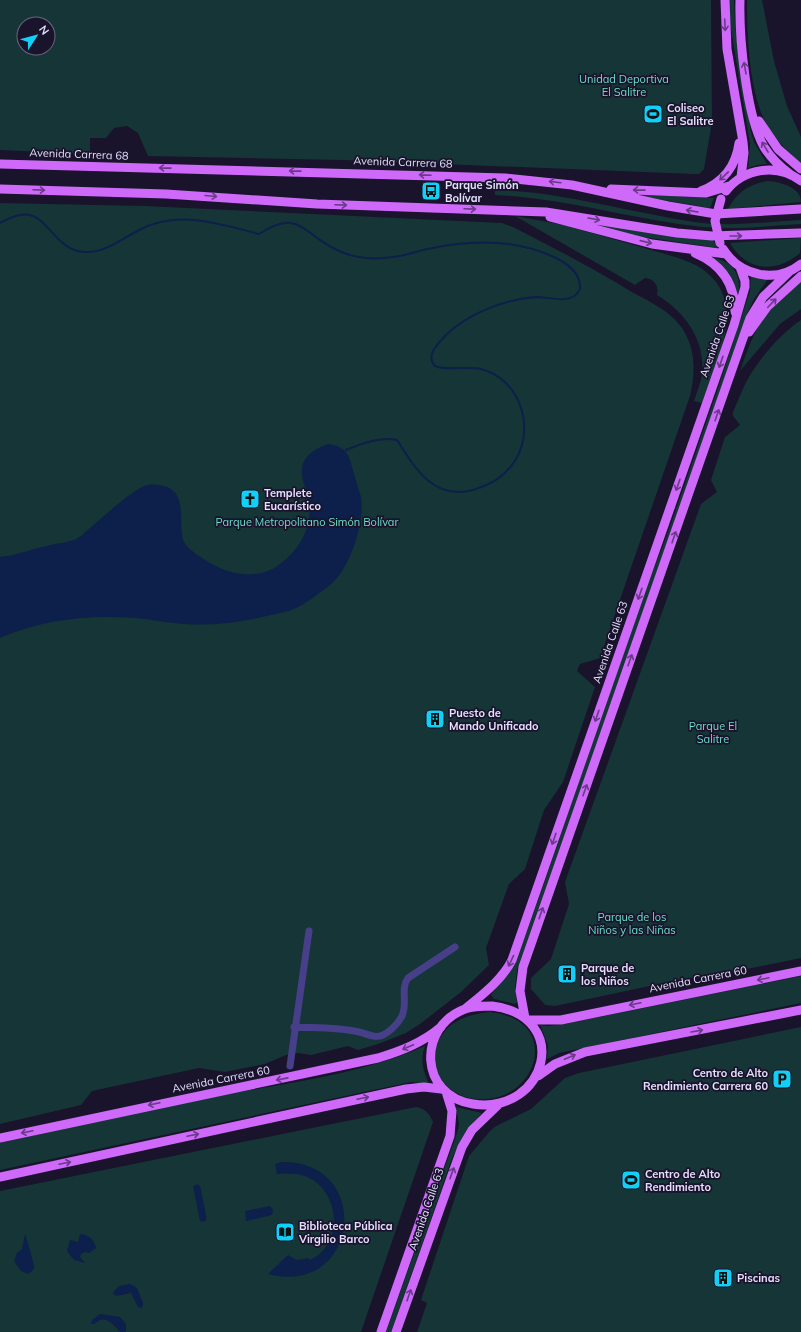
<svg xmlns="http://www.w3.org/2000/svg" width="801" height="1332" font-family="Mulish,sans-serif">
	<rect width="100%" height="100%" fill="#19132c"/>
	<path fill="#163536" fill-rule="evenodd" d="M0,0H711L712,122L704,169L699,174H694L343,160L148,156L138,133L127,126L114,128L106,138H90V154L0,150ZM24,24H48V48H24Z
		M729,0H734L735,26L751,132L754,142L767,164L757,165L748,168L750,144L729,17Z
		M747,0H762L774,61L787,106L801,137V163C789,153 776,140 768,127C749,95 747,36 747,0Z
		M768,181C780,182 801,187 801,202L728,209C737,192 749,184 768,181Z
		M495,190C563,192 628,212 694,222C729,227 766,222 801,220V224C769,226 736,230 703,227C633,220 566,198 495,195Z
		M629,194L714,198L710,208Z
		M0,203L145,206L502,223L515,228C554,248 593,268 630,291C647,300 666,309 678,323C696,344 696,371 690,396L600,658L580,664L577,671L595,687L563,782L544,810L525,869L509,884L486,948L489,965L461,992L420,1024L406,1033L378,1044L358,1050L348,1046L311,1055L298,1053L286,1055L265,1064L225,1072L199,1068L92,1091L81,1105L0,1124Z
		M515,216L564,225L679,258C688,262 699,265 706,272C748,305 715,363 702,403L694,401C696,394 699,387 701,380C708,344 687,313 657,295C659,285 654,279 645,278L635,285Z
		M596,224L713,240L718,248L637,236Z
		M801,238L800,253C776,274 746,271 730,243Z
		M709,257C731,259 743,274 738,296C731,279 726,267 709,257Z
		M751,276L768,279L754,299L747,314L517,970L515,988L517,1002L515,1004L494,999L491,995L515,963L539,898L640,604L667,535L716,394L750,291Z
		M801,280V309L780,324L740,371C746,354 752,336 762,320C773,305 788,293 801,280Z
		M801,320V958L717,975L683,979L555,1006L545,1005L531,989V978L551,959L569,904L565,882L701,504L717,492L711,480L725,437L740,425L733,416V412C739,399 744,384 752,372C764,353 782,333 801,320Z
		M801,976V1003L559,1053L547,1059L548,1045L540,1025L547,1026L565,1024Z
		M489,1012C567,1019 536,1111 470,1098C438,1091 422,1057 445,1031C456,1018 473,1014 489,1012Z
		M801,1027V1332H417L427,1303L421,1300L469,1156L490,1131L496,1126L531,1109L565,1078L579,1073Z
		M425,1046C420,1060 423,1071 429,1084L411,1082L0,1170V1143C66,1129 132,1112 198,1099C274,1085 354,1077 425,1046Z
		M416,1107C426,1109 429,1113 433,1122L361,1332H0V1191Z
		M456,1107L482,1113L467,1129L453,1156L391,1332H386L457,1133L459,1125Z"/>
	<path fill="#0d1f4b" d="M328,444C350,447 349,458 355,477C357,484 359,491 361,497C365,522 350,570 329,586C319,593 306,604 294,609C287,612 278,613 271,615C243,622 213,626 184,624C171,623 158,621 145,619C96,614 46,618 0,638V557C16,556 31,549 47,546C56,543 68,543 76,539C81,537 86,531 90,528C102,518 135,487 148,485C153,484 160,485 164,486C189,492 177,526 184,542C188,549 195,553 202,558C224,573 256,583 280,564C302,548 314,523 308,496C306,488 302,481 302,473C301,456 315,449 328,444Z
		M281,1162C375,1160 359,1298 268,1274L288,1255L297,1260L308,1258L310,1260C345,1244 340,1189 305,1176C296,1173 286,1173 277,1174L275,1164Z
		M270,1206L273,1210L272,1215L246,1221L245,1211Z
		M25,1234C26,1236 34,1264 34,1266C34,1270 31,1272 28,1274L21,1271L14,1261L17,1253L22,1249Z
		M80,1234C89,1235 94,1239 96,1248L89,1253L85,1252L81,1254L80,1257L85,1263L74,1260L67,1251L70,1240L78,1242Z
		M130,1284L137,1288L143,1303L142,1308L138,1307L131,1293L117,1296L113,1294L114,1291L119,1286Z
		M100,1314L120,1317L126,1324V1332H120C116,1327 108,1317 100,1320C96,1322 96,1324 91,1324L92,1320Z"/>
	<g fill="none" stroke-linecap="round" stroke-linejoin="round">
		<path stroke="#0d1f4b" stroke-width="2" d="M0,223C6,220 13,216 20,215C47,209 53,251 85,252C106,253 123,238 141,229C180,210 220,224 259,234C298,209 301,231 333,248C351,258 373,260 393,257C405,256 416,251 428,249C470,240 517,239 556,258C568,264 581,274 580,289C578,294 573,298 566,299C557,300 546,297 536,297C505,299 466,314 444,337C438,344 426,355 434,365C438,371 470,366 481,369C520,379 535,427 516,459C506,476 492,484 473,490C434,501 414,467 397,440C382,436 360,444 346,450"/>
		<path stroke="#0d1f4b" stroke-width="7" d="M197,1188L203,1218"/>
		<path stroke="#473f8a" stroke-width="7" d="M294,1027C315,1028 338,1027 359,1032C365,1033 373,1038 380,1036C388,1034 398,1024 402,1016C408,1003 400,989 408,978L455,947
			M290,1066L309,931"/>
		<path stroke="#ce69fa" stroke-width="9" d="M725,0L727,49L743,142L744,153L741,177
			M740,0C739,37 746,115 764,147C771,158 780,167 791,175
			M759,121L778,149L801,169
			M0,164L505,178L572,185L668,206L716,214L801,209
			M0,189L166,194L317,204L546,212L677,233L712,236L801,233
			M611,189L706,193L729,186
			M701,191C724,182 736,166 739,143
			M726,191C744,168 777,163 801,181
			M550,217L652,244L726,254
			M723,249C740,276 776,284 801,264
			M695,253C721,264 735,283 735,312
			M749,332L767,307L801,276
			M492,1006C573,1016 547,1115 473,1104C419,1096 417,1027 465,1009C473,1006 483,1006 492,1006Z
			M465,1009C482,995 502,980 512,960L734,325L745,287V281L740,267
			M525,1018L520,991L523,967L750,318L763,297L790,271
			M528,1020H561L801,971
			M538,1076L555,1064L585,1052L801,1010
			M0,1138L378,1058C401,1051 422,1043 441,1027
			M0,1177L406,1089L424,1087L441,1089
			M381,1332L450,1136L452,1111L447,1095
			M396,1332L462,1147L472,1130L498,1105"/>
		<path stroke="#ce69fa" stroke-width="9" d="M720,243L715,221L721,199"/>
	</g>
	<defs><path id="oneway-shaft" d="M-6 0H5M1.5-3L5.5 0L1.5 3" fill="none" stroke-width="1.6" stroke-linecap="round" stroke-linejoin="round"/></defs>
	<g stroke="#6a3a89">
		<use href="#oneway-shaft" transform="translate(725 25) rotate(87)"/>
		<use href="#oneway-shaft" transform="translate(745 68) rotate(-100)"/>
		<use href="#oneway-shaft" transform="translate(765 147) rotate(-121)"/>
		<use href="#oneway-shaft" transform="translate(165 168) rotate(-179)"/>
		<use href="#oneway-shaft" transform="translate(295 171) rotate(-179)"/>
		<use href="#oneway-shaft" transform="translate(425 175) rotate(-178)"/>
		<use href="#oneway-shaft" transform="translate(724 176) rotate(136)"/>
		<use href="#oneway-shaft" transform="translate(555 182) rotate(-173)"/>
		<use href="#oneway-shaft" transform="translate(39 190) rotate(2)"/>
		<use href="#oneway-shaft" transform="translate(639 190) rotate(-179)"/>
		<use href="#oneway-shaft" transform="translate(211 196) rotate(5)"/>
		<use href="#oneway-shaft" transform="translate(341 205) rotate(2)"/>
		<use href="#oneway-shaft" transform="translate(470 209) rotate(2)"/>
		<use href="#oneway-shaft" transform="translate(692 211) rotate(-170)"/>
		<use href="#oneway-shaft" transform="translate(594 219) rotate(10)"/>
		<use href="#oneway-shaft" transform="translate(736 236)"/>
		<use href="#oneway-shaft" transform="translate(646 242) rotate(13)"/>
		<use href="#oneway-shaft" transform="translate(772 303) rotate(-46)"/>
		<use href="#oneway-shaft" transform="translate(721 362) rotate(109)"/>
		<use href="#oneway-shaft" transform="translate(717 415) rotate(-71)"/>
		<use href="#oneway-shaft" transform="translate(678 485) rotate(109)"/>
		<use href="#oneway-shaft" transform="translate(674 537) rotate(-71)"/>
		<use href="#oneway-shaft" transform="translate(640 594) rotate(109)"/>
		<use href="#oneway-shaft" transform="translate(630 660) rotate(-71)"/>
		<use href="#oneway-shaft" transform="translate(597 716) rotate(109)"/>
		<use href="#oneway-shaft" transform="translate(585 790) rotate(-71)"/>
		<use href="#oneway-shaft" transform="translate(554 839) rotate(109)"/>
		<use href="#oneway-shaft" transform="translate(541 913) rotate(-71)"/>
		<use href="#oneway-shaft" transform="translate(511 961) rotate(115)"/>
		<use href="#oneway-shaft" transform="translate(763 979) rotate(168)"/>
		<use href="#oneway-shaft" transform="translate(635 1004) rotate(168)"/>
		<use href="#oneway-shaft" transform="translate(697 1031) rotate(-10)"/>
		<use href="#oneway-shaft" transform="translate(408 1047) rotate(157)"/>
		<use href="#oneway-shaft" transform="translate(570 1057) rotate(-23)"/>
		<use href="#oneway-shaft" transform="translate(282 1079) rotate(169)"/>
		<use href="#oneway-shaft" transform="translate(363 1098) rotate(-12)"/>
		<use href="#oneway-shaft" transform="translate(154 1104) rotate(168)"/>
		<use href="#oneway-shaft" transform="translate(27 1132) rotate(168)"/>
		<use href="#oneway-shaft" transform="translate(193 1135) rotate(-12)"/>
		<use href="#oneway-shaft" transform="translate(65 1163) rotate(-12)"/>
		<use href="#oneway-shaft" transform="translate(452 1173) rotate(-70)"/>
		<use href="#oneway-shaft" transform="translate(409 1295) rotate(-71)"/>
	</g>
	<defs>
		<g id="stadium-square" transform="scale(1)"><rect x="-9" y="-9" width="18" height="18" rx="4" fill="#11d0f8" stroke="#19132c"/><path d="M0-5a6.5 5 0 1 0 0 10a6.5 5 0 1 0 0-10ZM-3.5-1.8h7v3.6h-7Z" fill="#111"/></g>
		<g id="bus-square" transform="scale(1)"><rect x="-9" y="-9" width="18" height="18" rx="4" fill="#11d0f8" stroke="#19132c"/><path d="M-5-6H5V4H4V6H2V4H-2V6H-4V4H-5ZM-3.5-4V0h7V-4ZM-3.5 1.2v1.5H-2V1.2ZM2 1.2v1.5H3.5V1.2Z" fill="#111"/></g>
		<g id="church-square" transform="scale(1)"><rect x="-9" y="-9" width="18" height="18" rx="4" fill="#11d0f8" stroke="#19132c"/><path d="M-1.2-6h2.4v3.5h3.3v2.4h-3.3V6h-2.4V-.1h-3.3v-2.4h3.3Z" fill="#111"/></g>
		<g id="building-square" transform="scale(1)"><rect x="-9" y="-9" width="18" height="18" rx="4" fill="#11d0f8" stroke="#19132c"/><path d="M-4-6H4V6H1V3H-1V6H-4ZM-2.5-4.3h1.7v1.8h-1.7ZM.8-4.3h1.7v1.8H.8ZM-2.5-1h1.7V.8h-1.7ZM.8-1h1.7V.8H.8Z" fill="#111"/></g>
		<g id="parking-square" transform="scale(1)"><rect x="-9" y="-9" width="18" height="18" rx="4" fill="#11d0f8" stroke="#19132c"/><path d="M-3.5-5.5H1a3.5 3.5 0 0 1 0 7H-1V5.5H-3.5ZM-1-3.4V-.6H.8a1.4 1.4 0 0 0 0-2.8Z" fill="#111"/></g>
		<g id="library-square" transform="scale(1)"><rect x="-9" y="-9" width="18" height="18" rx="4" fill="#11d0f8" stroke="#19132c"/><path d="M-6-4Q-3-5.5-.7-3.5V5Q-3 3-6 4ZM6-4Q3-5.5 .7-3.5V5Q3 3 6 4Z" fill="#111"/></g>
	</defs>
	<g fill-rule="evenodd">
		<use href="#stadium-square" x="653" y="114"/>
		<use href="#bus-square" x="431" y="191"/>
		<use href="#church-square" x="250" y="499"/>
		<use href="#building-square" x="435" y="719"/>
		<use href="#building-square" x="567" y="974"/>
		<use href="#parking-square" x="782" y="1079"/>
		<use href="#stadium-square" x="631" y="1180"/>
		<use href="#library-square" x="285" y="1232"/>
		<use href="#building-square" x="723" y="1278"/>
	</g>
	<g text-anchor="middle" stroke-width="3.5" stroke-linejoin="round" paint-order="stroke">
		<g font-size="11" fill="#6bdec9" stroke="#19132c">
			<text x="624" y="83">Unidad Deportiva<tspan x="624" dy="13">El Salitre</tspan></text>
			<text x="307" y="526">Parque Metropolitano Simón Bolívar</text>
			<text x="713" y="730">Parque El<tspan x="713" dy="13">Salitre</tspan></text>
			<text x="632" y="921">Parque de los<tspan x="632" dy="13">Niños y las Niñas</tspan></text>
		</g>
		<g font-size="11" font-weight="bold" fill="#e5dffe" stroke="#19132c" text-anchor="start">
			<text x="667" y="112">Coliseo<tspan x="667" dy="13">El Salitre</tspan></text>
			<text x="445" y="189">Parque Simón<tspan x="445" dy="13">Bolívar</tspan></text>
			<text x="264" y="497">Templete<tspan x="264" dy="13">Eucarístico</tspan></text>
			<text x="449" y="717">Puesto de<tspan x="449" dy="13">Mando Unificado</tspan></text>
			<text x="581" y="972">Parque de<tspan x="581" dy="13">los Niños</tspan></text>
			<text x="768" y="1077" text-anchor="end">Centro de Alto<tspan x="768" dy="13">Rendimiento Carrera 60</tspan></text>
			<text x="645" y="1178">Centro de Alto<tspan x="645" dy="13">Rendimiento</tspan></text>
			<text x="299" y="1230">Biblioteca Pública<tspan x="299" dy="13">Virgilio Barco</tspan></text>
			<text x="737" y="1282">Piscinas</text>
		</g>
		<g font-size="11" fill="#e5dffe" stroke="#19132c">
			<text transform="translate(79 154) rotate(2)" y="4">Avenida Carrera 68</text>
			<text transform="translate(403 162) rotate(2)" y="4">Avenida Carrera 68</text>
			<text transform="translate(717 336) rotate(-71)" y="4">Avenida Calle 63</text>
			<text transform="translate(610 642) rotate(-71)" y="4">Avenida Calle 63</text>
			<text transform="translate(698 979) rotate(-11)" y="4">Avenida Carrera 60</text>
			<text transform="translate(221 1079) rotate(-11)" y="4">Avenida Carrera 60</text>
			<text transform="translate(426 1209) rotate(-71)" y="4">Avenida Calle 63</text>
		</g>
	</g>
	<g transform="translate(36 36) rotate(54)"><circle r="19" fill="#19132c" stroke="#6b6580"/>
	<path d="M0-3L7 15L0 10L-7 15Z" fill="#11d0f8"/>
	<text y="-6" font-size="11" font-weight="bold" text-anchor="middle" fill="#e5dffe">N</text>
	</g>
</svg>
